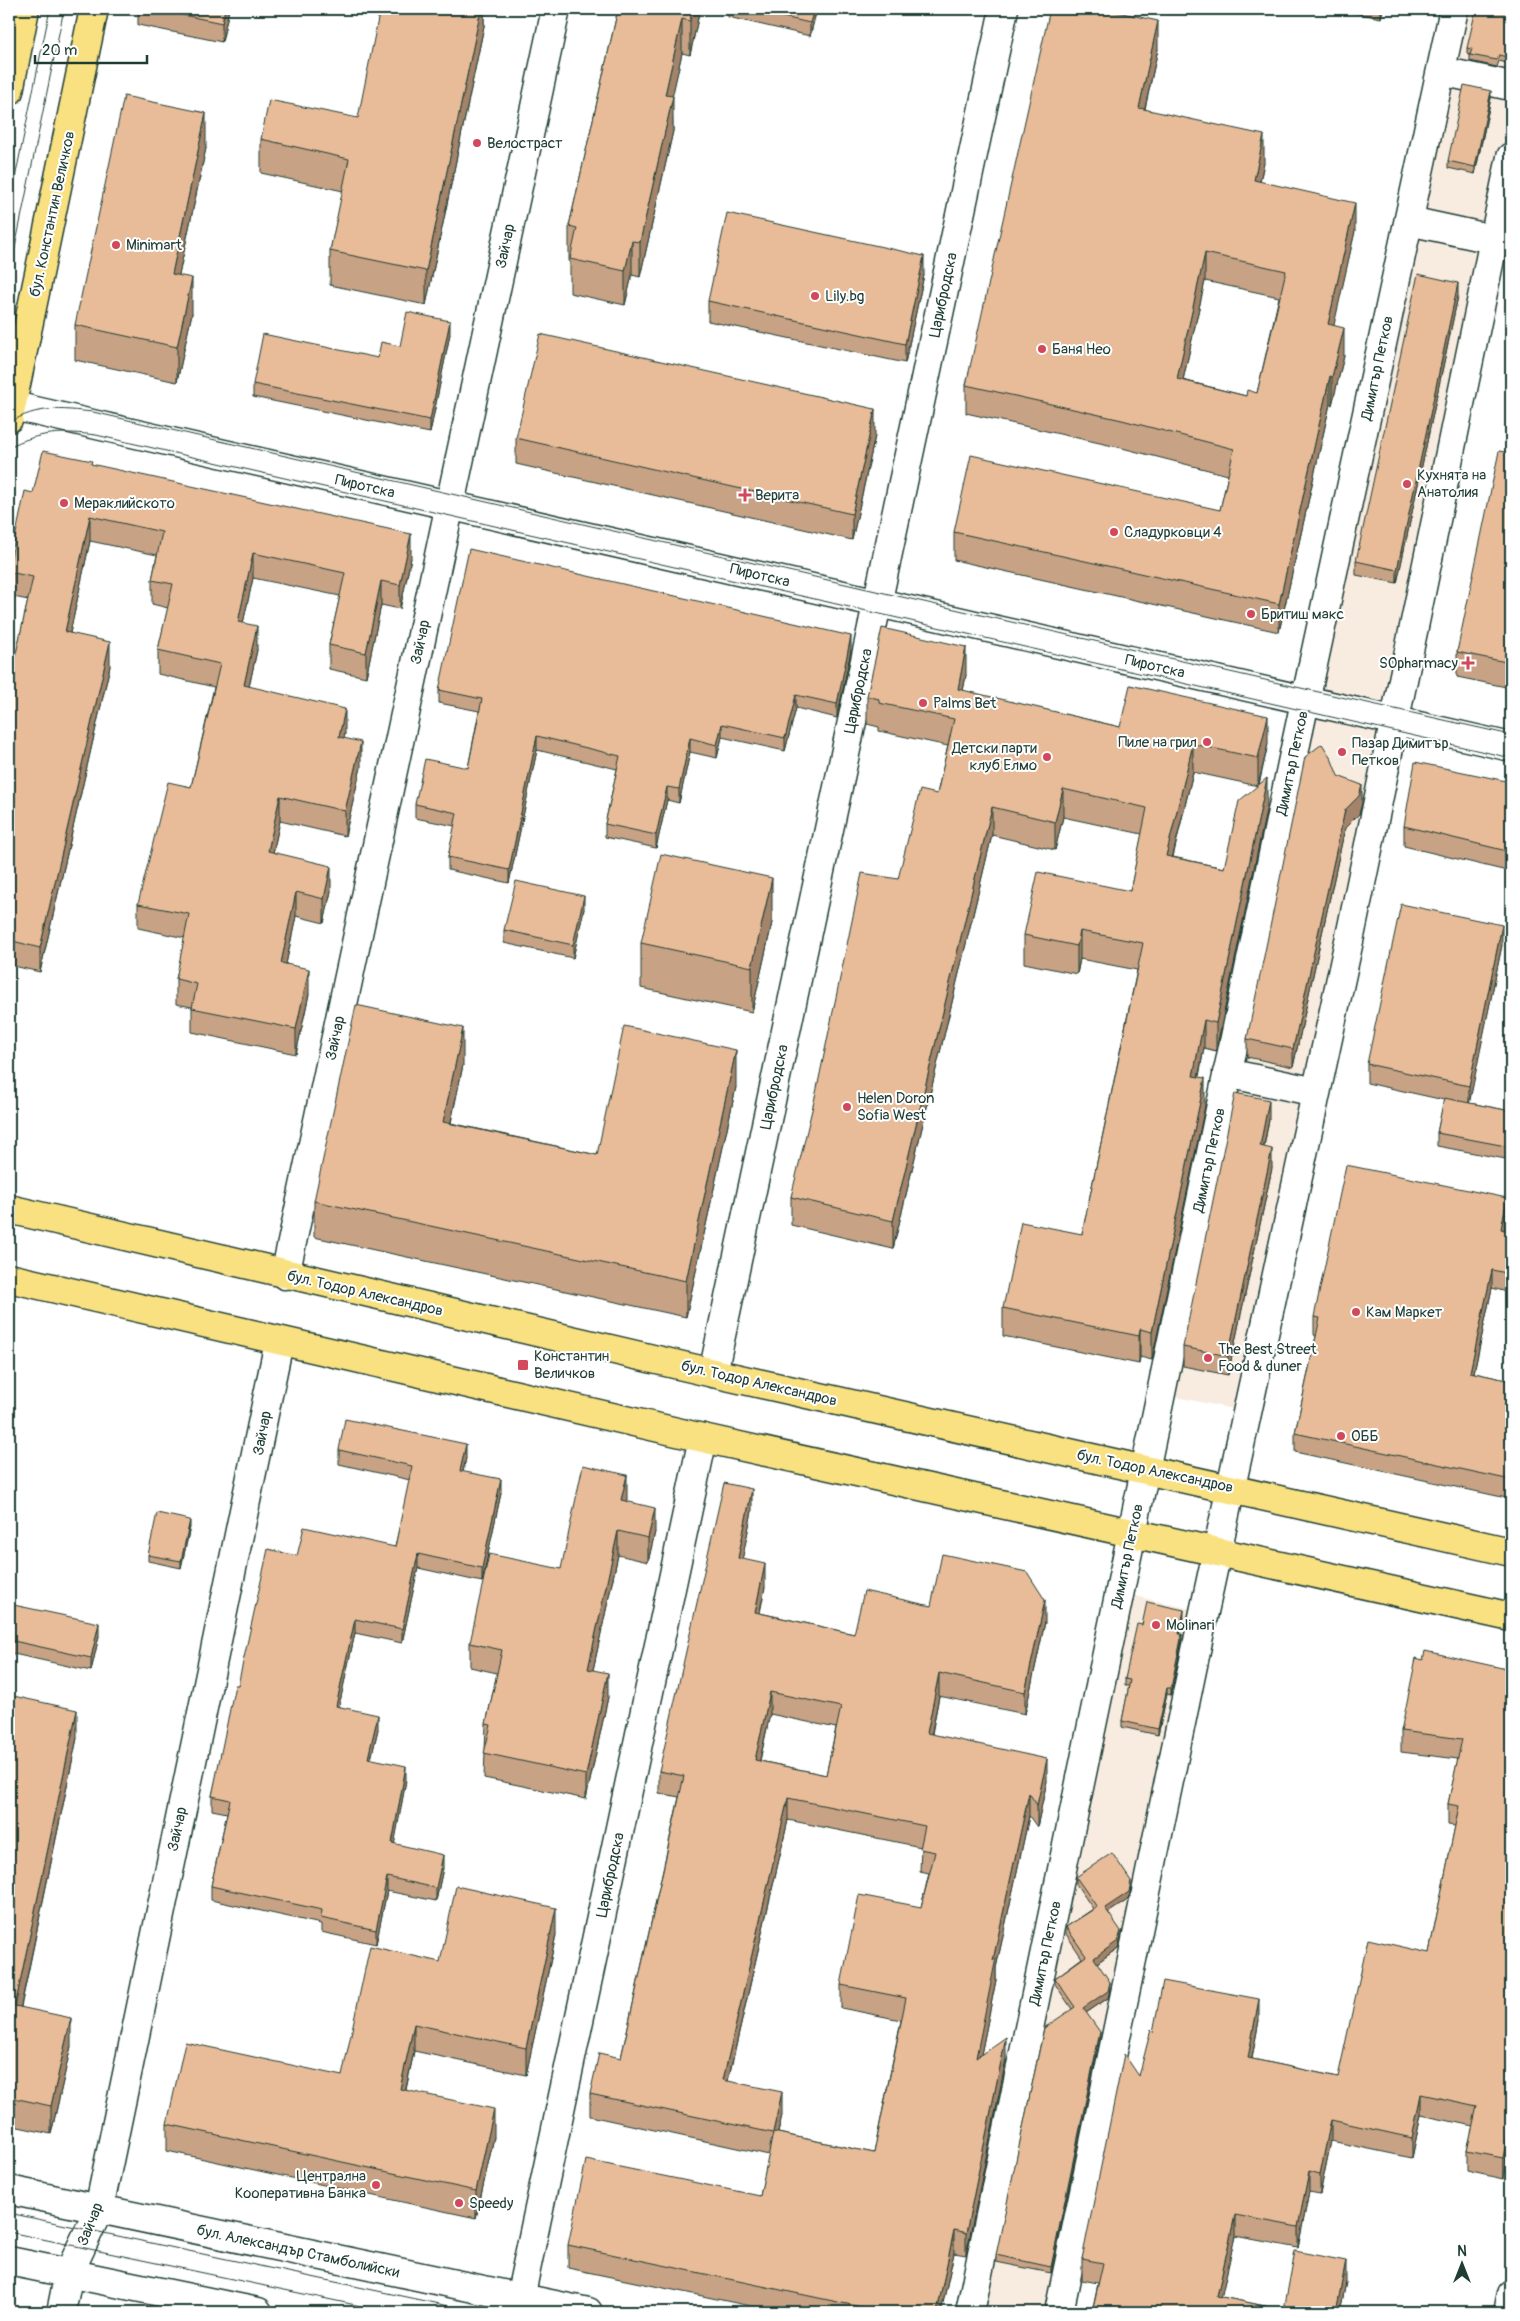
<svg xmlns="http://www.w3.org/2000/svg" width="1520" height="2321" font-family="Pangolin,sans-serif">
	<rect width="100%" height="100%" fill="#fff"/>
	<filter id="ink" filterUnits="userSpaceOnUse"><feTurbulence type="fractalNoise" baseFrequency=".02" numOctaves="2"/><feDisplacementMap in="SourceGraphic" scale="10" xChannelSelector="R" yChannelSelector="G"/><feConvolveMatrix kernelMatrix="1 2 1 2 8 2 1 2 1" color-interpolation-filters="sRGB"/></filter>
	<g filter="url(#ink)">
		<path fill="#f8ebe0" d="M1461,9H1511V107L1242,1411L1172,1396Z
			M1119,1592L1204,1612L1059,2312H970Z"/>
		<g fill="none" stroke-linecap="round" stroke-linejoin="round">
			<g stroke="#1f3d34" stroke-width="31">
				<path id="street" d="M1441,71L1511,86
					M1409,221L1511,243
					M9,405L1511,747
					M1227,1073L1316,1092
					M285,1275L556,9
					M713,1373L1004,9
					M61,2312L69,2273L99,2209L279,1342
					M517,2312L703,1438
					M970,2312L1297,739L1454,9
					M1059,2312L1204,1612L1352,927L1511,157
					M1507,2312L1511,2294"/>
			</g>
			<g stroke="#1f3d34" stroke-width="31">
				<path id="secondary" d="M9,2190L588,2312
					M9,2261L258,2312"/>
			</g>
			<g stroke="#1f3d34" stroke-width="31">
				<path id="primary" d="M9,91L25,9
					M9,418L94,9
					M9,1209L713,1373L1511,1552
					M9,1278L703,1438L1511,1617"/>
			</g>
			<use href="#street" stroke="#fff" stroke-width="28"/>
			<use href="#secondary" stroke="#fff" stroke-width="28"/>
			<use href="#primary" stroke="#f9e181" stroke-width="28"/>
			<path stroke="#1f3d34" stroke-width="1" d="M9,207L50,9
				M9,277L64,9
				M9,423C38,405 60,409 93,412L1265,680L1511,735
				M9,447C38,432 64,431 96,435L1511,758
				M9,2213L477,2312
				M9,2232L389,2312"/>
		</g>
		<path fill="#c8a284" stroke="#1f3d34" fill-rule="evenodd" d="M138,9H229L222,42L138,25Z
			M484,9V26L426,305L330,285V251L343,191L261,173V139L358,118Z
			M618,9H700L690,55L682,53L672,96L673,131L640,277L632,275L625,305L570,293V261H569V226Z
			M728,9H817L810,36L728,17Z
			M1333,9H1383L1381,18Z
			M1511,9V44L1507,63L1499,61L1497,67L1470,61V55L1467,54V48Z
			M1158,49L1145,109L1264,163L1260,182L1355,231L1333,326L1344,356L1332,405L1330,404L1279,632L954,560V532L1220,510L1228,475L1122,448L966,413V385ZM1205,281L1279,297L1257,393L1246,396L1183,380Z
			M1491,98L1475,174L1448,168V161Z
			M206,148L179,275L192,313L177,382L75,360V325Z
			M924,275L905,363L708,321V301Z
			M1458,296L1397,583L1356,575V561Z
			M450,334L430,433L253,397V384L378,358Z
			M875,436L852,540L516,464V438Z
			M1511,453V688L1457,677V652Z
			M92,465L411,558L400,609L381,605L366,677L329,669V645L340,596L253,578L243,623L257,650L249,687L345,733L344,739L361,767L345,836L280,821L273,853L331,891L324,923L296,916L286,964L309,994L296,1054L192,1032V1007L176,1004V979L185,938L138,928V904L191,787L214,687L158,674V650L168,608L152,604V580L157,555L90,541L70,633L110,666L40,972L9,965V685L28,600L9,596V567L33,493Z
			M851,650L837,718L796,708L785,751L722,737L717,758L690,752L679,803L667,800L656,848L605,837V824L617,769L537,750L509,883L448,870V857L455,826L415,818V804L468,768L479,711L439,703V690Z
			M966,675L963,691L1120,727L1268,744L1259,785L1267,806L1216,1051L1204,1048L1199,1077L1205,1106L1152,1360L1140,1357L1139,1364L1003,1336V1308L1082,1234L1137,970L1080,959L1077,974L1024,963V935L1130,891L1142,834L1063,817L1055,850L992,835L893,1249L791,1225V1197L898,879L937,794L948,746L879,731V727L867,724V696ZM1193,772L1258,786L1224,868L1173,857Z
			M1338,776L1362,803L1359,814L1345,828L1293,1067L1247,1057V1039Z
			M1511,782V872L1404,846V826Z
			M584,909L573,958L504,943V930Z
			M772,923L752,1012L641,988V943Z
			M1502,945L1469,1103L1511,1111V1160L1437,1146V1133L1444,1100L1367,1083V1064Z
			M463,1065L451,1123L597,1155L736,1087L686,1317L314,1237V1201Z
			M1269,1119L1264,1147L1272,1168L1228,1375L1183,1366V1347Z
			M1507,1217L1504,1230L1511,1232V1293L1492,1288L1474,1373L1511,1381V1499L1295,1452V1433L1316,1336L1314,1335V1317Z
			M339,1450L466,1458L463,1472L501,1493L482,1582L418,1568L402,1643L355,1633L339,1706L378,1729L371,1759L406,1780L394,1844L443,1868L436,1901L387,1891L376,1944L321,1932V1924L211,1900V1886L227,1813L212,1810V1796L238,1685L297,1556L395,1547L410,1480L339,1464Z
			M627,1499L626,1501L655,1532L648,1562L618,1555L593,1670L608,1697L586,1799L484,1778L486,1724L497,1673L470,1667V1643L561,1569Z
			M752,1511L742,1559L765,1587L760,1613L854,1634L931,1606L1045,1622L1025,1714L939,1696L932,1734L1047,1781L1037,1827L1029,1816L996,1968V1980L981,2054L1006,2060L966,2255L954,2253L941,2312H779L568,2268V2245L760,2196L769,2155L590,2116V2094L621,2058L679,1797L659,1793V1771ZM770,1714L836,1728L826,1775L760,1761ZM788,1820L921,1847L920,1871L929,1873L921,1907L841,1985V2008L901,2020L874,2153L778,2133L782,2115L728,2081Z
			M190,1527L181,1568L148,1561V1555Z
			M9,1604L99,1636L91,1671L9,1653Z
			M1184,1617L1180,1634L1182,1641L1171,1695L1167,1694L1158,1735L1122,1727V1721L1129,1686H1125V1679L1142,1625Z
			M1423,1660L1511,1670L1503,2179L1467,2171V2151L1473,2126L1421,2115L1412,2158L1331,2141L1320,2194L1309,2192L1298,2248L1235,2236L1221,2297L1284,2310L1346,2282L1340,2312H1092L1098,2283L1082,2280V2259L1153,2032L1259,2020L1252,2059L1338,2077L1429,1953L1455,1826L1448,1825V1804L1458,1759L1401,1752V1731Z
			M9,1695L77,1738L21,2007L71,2046L51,2134L9,2125Z
			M1076,1877L1131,1887L1129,1899L1108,1912L1121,1938L1118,1948L1097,1963L1110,1989L1108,1998L1086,2013L1100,2039L1051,2273L996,2262V2255L1072,2009L1055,1984V1978L1082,1958L1066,1934V1927L1093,1909L1076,1884Z
			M556,1935L526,2075L414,2051L406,2090L494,2137L476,2218L167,2151V2124L342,2076L440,1962Z"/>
		<path fill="#a3846b" stroke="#1f3d34" d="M225,9H229L222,42V23Z
			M481,9H484V26L426,305V271Z
			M692,9H700L690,55V21Z
			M814,9H817L810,36V23Z
			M1381,9H1383L1381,18Z
			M682,19V53L665,130V95Z
			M1158,21V49L1139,135V108Z
			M1511,37V44L1507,63V57Z
			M1491,91V98L1475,174V167Z
			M673,96V131L640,277V242Z
			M206,113V148L172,308V274Z
			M1264,135V163L1254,208V180Z
			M1355,203V231L1328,352V324Z
			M632,241V275L625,305V271Z
			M1205,253V281L1177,407V379Z
			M924,256V275L905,363V344Z
			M192,278V313L177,382V347Z
			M1458,283V296L1397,583V570Z
			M450,321V334L430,433V420Z
			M1344,328V356L1332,405V377Z
			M1330,376V404L1279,632V604Z
			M875,409V436L852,540V514Z
			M90,516V541L65,656V632Z
			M411,534V558L400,609V585Z
			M253,553V578L238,646V622Z
			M381,581V605L366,677V653Z
			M257,626V650L244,710V685Z
			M851,636V650L837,718V704Z
			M110,642V666L40,972V948Z
			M966,647V675L958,717V689Z
			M796,695V708L785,751V738Z
			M345,709V733L339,762V737Z
			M1268,716V744L1258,786V758Z
			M722,724V737L717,758V745Z
			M537,736V750L509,883V870Z
			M690,738V752L679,803V789Z
			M361,742V767L345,836V811Z
			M1193,744V772L1166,884V856Z
			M1267,778V806L1216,1051V1023Z
			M1362,785V803L1359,814L1345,828L1293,1067V1049L1345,810Z
			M667,787V800L656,848V835Z
			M1063,789V817L1055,850V822Z
			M280,796V821L268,876V851Z
			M992,807V835L893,1249V1221Z
			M331,866V891L324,923V899Z
			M772,878V923L752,1012V967Z
			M296,892V916L281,988V963Z
			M584,896V909L573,958V945Z
			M1502,925V945L1469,1105V1086Z
			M1080,931V959L1077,974V946Z
			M309,969V994L296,1054V1029Z
			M1204,1020V1048L1193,1104V1076Z
			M463,1028V1065L443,1158V1122Z
			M736,1050V1087L686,1317V1281Z
			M1205,1078V1106L1152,1360V1332Z
			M1269,1100V1119L1260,1166V1146Z
			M1272,1149V1168L1228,1375V1356Z
			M1507,1198V1217L1501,1248V1229Z
			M1492,1270V1288L1470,1391V1372Z
			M1140,1329V1357L1139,1364V1336Z
			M466,1444V1458L460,1485V1471Z
			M627,1475V1499L621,1524V1500Z
			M501,1479V1493L482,1582V1568Z
			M752,1489V1511L738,1581V1558Z
			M655,1508V1532L648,1562V1538Z
			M190,1520V1527L181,1568V1561Z
			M618,1531V1555L588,1693V1669Z
			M418,1554V1568L402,1643V1629Z
			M765,1564V1587L755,1635V1612Z
			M1045,1600V1622L1025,1714V1692Z
			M1184,1610V1617L1179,1640V1634Z
			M355,1619V1633L336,1720V1706Z
			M99,1623V1636L91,1671V1658Z
			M1182,1634V1641L1171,1695V1688Z
			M608,1673V1697L586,1799V1775Z
			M939,1673V1696L927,1756V1733Z
			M1167,1688V1694L1158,1735V1729Z
			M770,1692V1714L755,1782V1760Z
			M77,1710V1738L15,2034V2006Z
			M378,1715V1729L368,1772V1758Z
			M1047,1759V1781L1037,1827V1805Z
			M406,1766V1780L392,1857V1843Z
			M1029,1793V1816L996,1968V1980L976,2080V2058L993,1960Z
			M788,1798V1820L723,2102V2080Z
			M443,1855V1868L436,1901V1888Z
			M387,1877V1891L376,1944V1930Z
			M1131,1881V1887L1129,1899L1105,1915V1908Z
			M556,1908V1935L526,2075V2048Z
			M1121,1931V1938L1118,1948L1094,1965V1958Z
			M1110,1982V1989L1108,1998L1083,2015V2008Z
			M1259,1999V2020L1248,2079V2058Z
			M71,2018V2046L51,2134V2106Z
			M414,2024V2051L400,2116V2089Z
			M1100,2032V2039L1051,2273V2267Z
			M1006,2037V2060L966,2255V2233Z
			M1511,2057V2078L1509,2069Z
			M782,2092V2115L773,2155V2132Z
			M1421,2094V2115L1412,2158V2138Z
			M494,2109V2137L476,2218V2191Z
			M1511,2116V2137L1503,2179V2158Z
			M1331,2120V2141L1320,2194V2174Z
			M1309,2171V2192L1298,2248V2227Z
			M1235,2215V2236L1218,2312L1217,2296Z
			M954,2230V2253L941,2312H937Z
			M1346,2261V2282L1340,2312H1336Z"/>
		<path fill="#e9bc99" stroke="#1f3d34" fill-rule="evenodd" d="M154,9H225L222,23Z
			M380,9H481L426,271L330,251L349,159L261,139L269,100L358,118Z
			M618,9H692L690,21L682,19L665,95L673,96L640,242L632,241L625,271L570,259L577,228L569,226Z
			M748,9H814L810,23Z
			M1050,9H1104L1158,21L1139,108L1264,135L1254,180L1355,203L1328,324L1344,328L1332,377L1330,376L1279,604L954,532L971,455L1220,510L1234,449L1122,420L966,385ZM1205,253L1286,271L1257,393L1247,390L1246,396L1177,379Z
			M1476,9H1511V37L1507,57L1499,55L1497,60L1470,55L1472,49L1467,48Z
			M1464,85L1491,91L1475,167L1448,161Z
			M124,96L206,113L172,274L192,278L177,347L75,325Z
			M727,213L924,256L905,344L708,301Z
			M1418,274L1458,283L1397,570L1356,561Z
			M407,312L450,321L430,420L253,384L263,334L378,358L381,342L400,346Z
			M540,334L875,409L852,514L516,438Z
			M43,451L92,461L91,464L411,534L400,585L381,581L366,653L329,645L345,573L253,553L238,622L257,626L244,685L345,709L339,737L361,742L345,811L280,796L268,851L331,866L324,899L296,892L281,963L309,969L296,1029L192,1008L197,984L176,979L189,914L138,904L168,782L191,787L220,664L158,650L173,584L152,580L162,532L90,516L65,632L110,642L40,948L9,940V685L33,577L9,572V567L25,491L33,493Z
			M1499,451L1511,453V663L1457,652Z
			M469,549L851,636L837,704L796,695L785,738L722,724L717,745L690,738L679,789L667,787L656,835L605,824L620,756L537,736L509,870L448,857L457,813L415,804L425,759L468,768L482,699L439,690Z
			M882,628L966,647L958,689L1120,727L1130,685L1268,716L1258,758L1193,744L1166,856L1224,868L1239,801L1267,778L1216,1023L1204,1020L1193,1076L1205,1078L1152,1332L1140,1329L1139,1336L1003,1308L1021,1222L1082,1234L1143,943L1080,931L1077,946L1024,935L1038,872L1130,891L1147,808L1063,789L1055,822L992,807L893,1221L791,1197L816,1093L862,873L898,879L920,790L937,794L954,719L879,703V699L867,696Z
			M1322,744L1331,758L1338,776L1362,785L1359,796L1345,810L1293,1049L1247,1039L1305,757Z
			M1415,762L1511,782V852L1404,826Z
			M661,854L772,878L752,967L641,943Z
			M516,881L584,896L573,945L504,930Z
			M1401,904L1502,925L1469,1086L1367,1064Z
			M356,1005L463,1028L443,1122L597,1155L624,1026L736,1050L686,1281L314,1201Z
			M1235,1093L1269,1100L1260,1146L1272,1149L1228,1356L1183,1347Z
			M1444,1098L1511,1111V1147L1437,1133Z
			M1346,1165L1507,1198L1501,1229L1511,1232V1274L1492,1270L1470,1372L1511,1381V1480L1295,1433L1320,1318L1314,1317Z
			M345,1419L466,1444L460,1471L501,1479L482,1568L418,1554L402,1629L355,1619L336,1706L378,1715L368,1758L406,1766L392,1843L443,1855L436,1888L387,1877L376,1930L321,1918L322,1910L211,1886L230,1800L212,1796L235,1685H238L268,1549L297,1556L304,1527L395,1547L412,1466L339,1450Z
			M583,1465L627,1475L621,1500L655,1508L648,1538L618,1531L588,1669L608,1673L586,1775L484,1753L491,1725L486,1724L502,1650L470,1643L489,1554L561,1569Z
			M724,1483L752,1489L738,1558L765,1564L755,1612L854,1634L864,1591L931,1606L942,1554L1027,1572L1045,1600L1025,1692L939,1673L927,1733L1047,1759L1037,1805L1029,1793L993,1960L996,1958L976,2058L1006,2037L966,2233L954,2230L937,2312H885L568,2245L586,2160L760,2196L773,2133L590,2094L599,2053L621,2058L684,1776L659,1771ZM770,1692L841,1707L826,1775L755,1760ZM788,1798L925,1826L920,1849L935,1852L921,1907L859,1895L841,1985L906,1998L874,2153L773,2132L782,2092L723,2080Z
			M157,1513L190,1520L181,1561L148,1555Z
			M1147,1602L1184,1610L1179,1634H1182L1171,1688H1167L1158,1729L1122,1721L1130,1680L1125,1679L1137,1624L1142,1625Z
			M9,1604L99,1623L91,1658L9,1640Z
			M1425,1651L1511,1670V2057L1509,2069H1511V2116L1503,2158L1467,2151L1477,2106L1421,2094L1412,2138L1331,2120L1320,2174L1309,2171L1298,2227L1235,2215L1217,2296L1284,2310L1295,2251L1346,2261L1336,2312H1092L1103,2263L1082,2259L1124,2054L1139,2076L1151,2029L1153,2032L1163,1981L1259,1999L1248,2058L1338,2077L1368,1939L1429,1953L1459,1806L1448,1804L1462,1739L1401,1731L1416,1658L1423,1660Z
			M9,1695L77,1710L15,2006L71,2018L51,2106L9,2097Z
			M1112,1853L1131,1881L1129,1892L1105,1908L1121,1931L1118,1941L1094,1958L1110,1982L1108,1991L1083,2008L1100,2032L1051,2267L996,2255L1044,2028L1075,2007L1055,1978L1086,1956L1066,1927L1097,1907L1076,1877Z
			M456,1886L556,1908L526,2048L414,2024L400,2089L494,2109L476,2191L167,2124L185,2042L342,2076L370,1946L440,1962Z"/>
	</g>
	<g fill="#d1495b" stroke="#fff" stroke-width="2">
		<circle cx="477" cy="143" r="5"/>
		<circle cx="116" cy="245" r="5"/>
		<circle cx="815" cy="296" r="5"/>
		<circle cx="1042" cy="349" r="5"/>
		<circle cx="1407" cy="484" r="5"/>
		<path d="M742.5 487.5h5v5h5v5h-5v5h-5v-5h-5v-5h5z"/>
		<circle cx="64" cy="503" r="5"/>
		<circle cx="1114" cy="532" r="5"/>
		<circle cx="1251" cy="614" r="5"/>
		<path d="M1465.5 655.5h5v5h5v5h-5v5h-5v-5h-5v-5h5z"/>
		<circle cx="923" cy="703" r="5"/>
		<circle cx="1207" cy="742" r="5"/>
		<circle cx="1342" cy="752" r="5"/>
		<circle cx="1047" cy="757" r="5"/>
		<circle cx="847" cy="1107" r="5"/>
		<circle cx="1356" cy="1312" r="5"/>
		<circle cx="1208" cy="1358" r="5"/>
		<rect x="517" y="1359" width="12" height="12" rx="2.5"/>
		<circle cx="1341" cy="1436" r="5"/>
		<circle cx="1156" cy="1625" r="5"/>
		<circle cx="376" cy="2185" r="5"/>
		<circle cx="459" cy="2203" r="5"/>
	</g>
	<g text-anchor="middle" stroke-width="4" stroke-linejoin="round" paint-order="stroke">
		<g font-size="15" fill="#1f3d34" stroke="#fff" text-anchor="start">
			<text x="487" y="148">Велостраст</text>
			<text x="126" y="250">Minimart</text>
			<text x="825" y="301">Lily.bg</text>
			<text x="1052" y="354">Баня Нео</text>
			<text x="1417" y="480">Кухнята на<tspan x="1417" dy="17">Анатолия</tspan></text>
			<text x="755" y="500">Верита</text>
			<text x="74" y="508">Мераклийското</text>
			<text x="1124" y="537">Сладурковци 4</text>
			<text x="1261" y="619">Бритиш макс</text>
			<text x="1458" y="668" text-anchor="end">SOpharmacy</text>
			<text x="933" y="708">Palms Bet</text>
			<text x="1197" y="747" text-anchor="end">Пиле на грил</text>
			<text x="1352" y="748">Пазар Димитър<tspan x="1352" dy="17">Петков</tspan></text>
			<text x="1037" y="753" text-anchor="end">Детски парти<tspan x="1037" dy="17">клуб Елмо</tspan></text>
			<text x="857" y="1103">Helen Doron<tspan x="857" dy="17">Sofia West</tspan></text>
			<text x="1366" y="1317">Кам Маркет</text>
			<text x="1218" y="1354">The Best Street<tspan x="1218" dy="17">Food &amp; duner</tspan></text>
			<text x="534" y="1361">Константин<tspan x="534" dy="17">Величков</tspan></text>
			<text x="1351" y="1441">ОББ</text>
			<text x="1166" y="1630">Molinari</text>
			<text x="366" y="2181" text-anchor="end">Централна<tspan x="366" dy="17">Кооперативна Банка</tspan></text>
			<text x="469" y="2208">Speedy</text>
		</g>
		<g font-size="15" fill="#1f3d34" stroke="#fff">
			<text transform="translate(52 214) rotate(-78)" y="5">бул. Константин Величков</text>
			<text transform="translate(505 246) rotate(-78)" y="5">Зайчар</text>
			<text transform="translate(943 295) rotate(-78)" y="5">Царибродска</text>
			<text transform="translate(1377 368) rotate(-78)" y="5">Димитър Петков</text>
			<text transform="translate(365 486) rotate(13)" y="5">Пиротска</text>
			<text transform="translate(760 575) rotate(13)" y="5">Пиротска</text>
			<text transform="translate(420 642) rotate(-78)" y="5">Зайчар</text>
			<text transform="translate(1155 666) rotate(13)" y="5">Пиротска</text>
			<text transform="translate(858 691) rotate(-78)" y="5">Царибродска</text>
			<text transform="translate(1292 763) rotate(-78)" y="5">Димитър Петков</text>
			<text transform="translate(335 1038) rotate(-78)" y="5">Зайчар</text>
			<text transform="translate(774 1087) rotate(-78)" y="5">Царибродска</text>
			<text transform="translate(1209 1160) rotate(-78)" y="5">Димитър Петков</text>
			<text transform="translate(365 1293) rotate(13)" y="5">бул. Тодор Александров</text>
			<text transform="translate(759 1383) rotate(13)" y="5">бул. Тодор Александров</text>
			<text transform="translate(262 1433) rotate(-79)" y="5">Зайчар</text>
			<text transform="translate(1155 1471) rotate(12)" y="5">бул. Тодор Александров</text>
			<text transform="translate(1127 1556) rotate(-78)" y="5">Димитър Петков</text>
			<text transform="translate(177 1829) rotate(-78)" y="5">Зайчар</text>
			<text transform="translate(610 1875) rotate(-78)" y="5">Царибродска</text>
			<text transform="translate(1045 1953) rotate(-78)" y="5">Димитър Петков</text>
			<text transform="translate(90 2224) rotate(-68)" y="5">Зайчар</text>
			<text transform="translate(298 2251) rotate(12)" y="5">бул. Александър Стамболийски</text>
		</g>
	</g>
	<rect width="1520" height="2321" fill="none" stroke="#fff" stroke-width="30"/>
	<rect x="15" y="15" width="1490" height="2291" fill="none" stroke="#1f3d34" stroke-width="2" filter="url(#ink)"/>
	<g transform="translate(1462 2264)" stroke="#ffffff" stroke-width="4" paint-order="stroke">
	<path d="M0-4L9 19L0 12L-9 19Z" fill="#1f3d34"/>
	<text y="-8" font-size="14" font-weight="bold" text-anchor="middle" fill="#1f3d34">N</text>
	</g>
	<path d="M35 55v8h112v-8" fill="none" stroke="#1f3d34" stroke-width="2.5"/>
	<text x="42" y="55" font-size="15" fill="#1f3d34" stroke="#ffffff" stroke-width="4" paint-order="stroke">20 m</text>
</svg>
